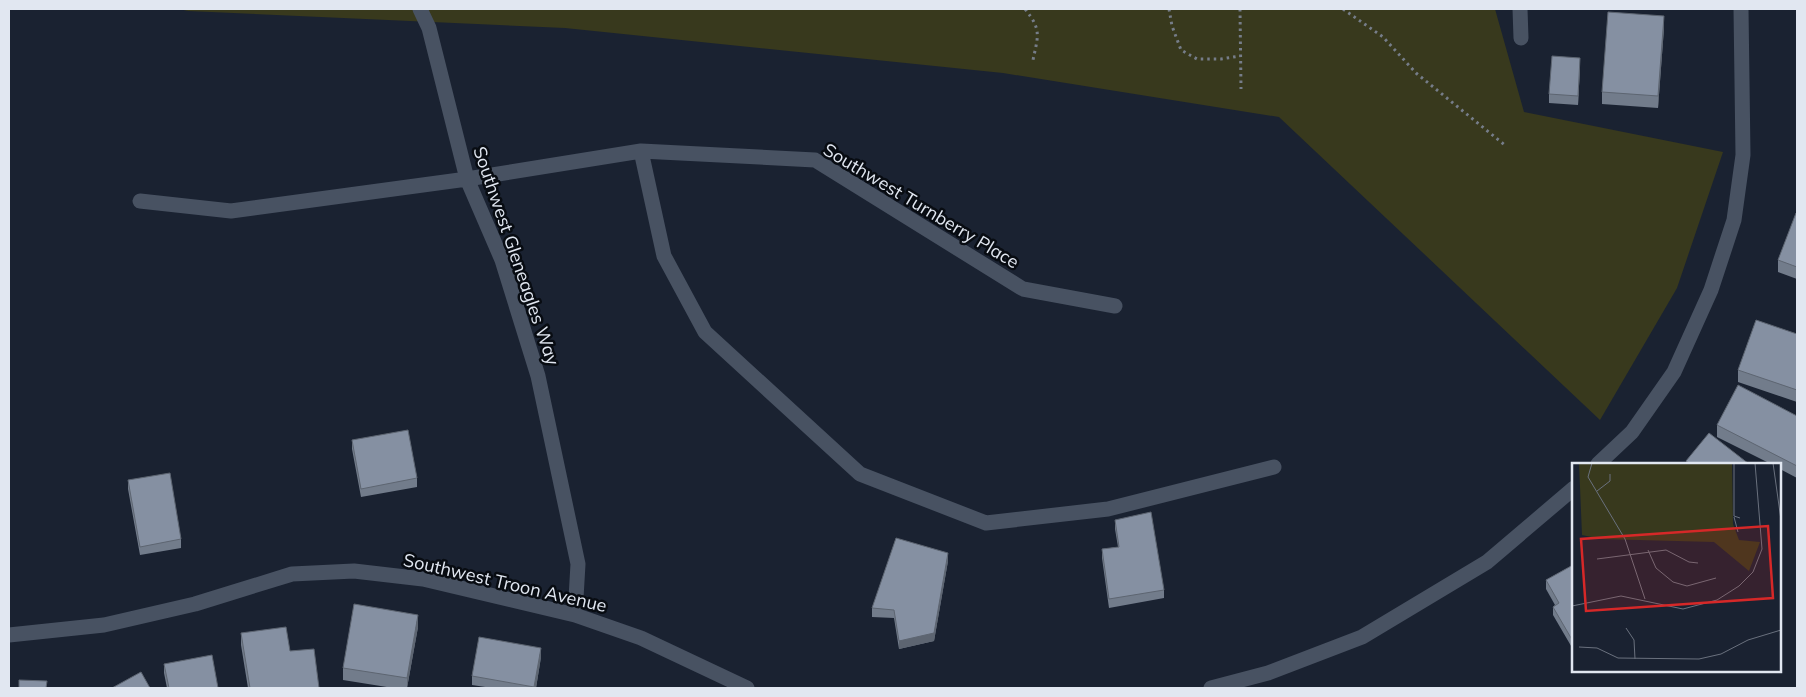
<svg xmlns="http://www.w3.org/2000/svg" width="1806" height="697" font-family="Mulish,sans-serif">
	<rect width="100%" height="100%" fill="#1a2231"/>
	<path fill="#38391d" d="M179,9H1495L1524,112L1723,152L1677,288L1600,420L1279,117L1003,73L565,28L188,11Z"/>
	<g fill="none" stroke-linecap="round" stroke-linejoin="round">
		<path stroke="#767d89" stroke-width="3" stroke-dasharray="2.5 4" stroke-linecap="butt" d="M1025,9C1042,30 1038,36 1033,60
			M1169,9L1172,26L1181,50L1197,59H1221L1240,56
			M1240,9L1241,89
			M1343,9L1383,37L1416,73L1506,146"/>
		<path stroke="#485262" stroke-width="15" d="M420,9L429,28L467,179L502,260L538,376L578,564L575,615
			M1520,9L1521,38
			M641,151L664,256L705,332L860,474L986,523L1108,509L1274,467
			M140,201L231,211L467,179L641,151L815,160L1023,289L1115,306
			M1598,464L1632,432L1674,372L1711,290L1734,220L1743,155L1741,9
			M9,635L104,625L195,604L292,574L354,571L423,579L575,615L641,638L747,688
			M1211,688L1268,673L1362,637L1487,562L1574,488"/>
	</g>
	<path fill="#727c8b" d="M1664,28L1658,108L1602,104V92Z
		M1580,67L1578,105L1549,103V94Z
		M1797,213V279L1778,272V260Z
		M1797,334V402L1738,382V370Z
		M1797,416V478L1780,469V464H1771L1717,437V425Z
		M352,440L417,478V487L361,497L352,449Z
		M128,480L181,539V548L140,555L128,489Z
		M1115,520L1164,590V598L1109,608L1102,558V549L1118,547L1115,529Z
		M948,561L934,641L899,649L894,618L872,617V608Z
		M1573,565L1574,651L1553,615V607L1555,605L1546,589V580Z
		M418,627L407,688H393L343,680V668Z
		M241,633L290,651L319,688H248L241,645Z
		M541,657L536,688H492L472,685V676Z
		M164,664L218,688H167L164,673Z"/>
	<path fill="#5d6571" d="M1664,16V28L1658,108V96Z
		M1580,58V67L1578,105V96Z
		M948,553V561L934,641L899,649V641Z
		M418,615V627L407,688V678Z
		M541,648V657L536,688H534Z"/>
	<path fill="#8590a2" stroke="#5d6571" d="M1608,12L1664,16L1658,96L1602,92Z
		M1552,56L1580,58L1578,96L1549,94Z
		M1796,213H1797V267L1778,260Z
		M1756,320L1797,334V390L1738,370Z
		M1738,385L1797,416V466L1717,425Z
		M408,430L417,478L361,489L352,440Z
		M1709,433L1749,464H1690L1686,461Z
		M170,473L181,539L140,547L128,480Z
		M1151,512L1164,590L1109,599L1102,549L1119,547L1115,520Z
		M896,538L948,553L934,633L899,641L894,610L872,608Z
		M1573,565H1574V643L1553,607L1559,603L1546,580Z
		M354,604L418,615L407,678L343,668Z
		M286,627L290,651L314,649L319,688H250L241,633Z
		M479,637L541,648L534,687L472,676Z
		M212,655L218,688H169L164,664Z
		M141,672L150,688H112Z
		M19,680L47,681L46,688H19Z"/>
	<g text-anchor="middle" stroke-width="5" stroke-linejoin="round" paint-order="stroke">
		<g font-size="18" fill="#e1e7f1" stroke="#080c12">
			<text transform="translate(921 206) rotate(31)" y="6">Southwest Turnberry Place</text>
			<text transform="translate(516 256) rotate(71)" y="6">Southwest Gleneagles Way</text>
			<text transform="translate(505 583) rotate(13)" y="6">Southwest Troon Avenue</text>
		</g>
	</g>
	<g transform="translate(1572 463)">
		<rect width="209" height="209" fill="#1a2231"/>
		<path d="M7,0H160L161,61L167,77L188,79L177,108L142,79L28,76L10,72Z" fill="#38391d"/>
		<path fill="none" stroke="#6a717e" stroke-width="1" d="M20,0L16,14L53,76L73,136M162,0V53L168,55M201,0L209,57M25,28L38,18V11M162,54L166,69M76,87L84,105L101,119L115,123L144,115M25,96L94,87L117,99L126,100M0,143L49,133L111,146L145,137L167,123L181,109L190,86L183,0M54,165L62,177L63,196M7,184L25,185L46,195L127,196L149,191L176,177L209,167"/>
		<path fill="#d62828" fill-opacity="0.15" stroke="#d62828" stroke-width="2.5" d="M196,63L201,135L14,148L9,76Z"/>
		<rect width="209" height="209" fill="none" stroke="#e1e7f1" stroke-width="2.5"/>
	</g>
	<rect width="1806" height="697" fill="none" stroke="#e1e7f1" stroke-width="20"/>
</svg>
